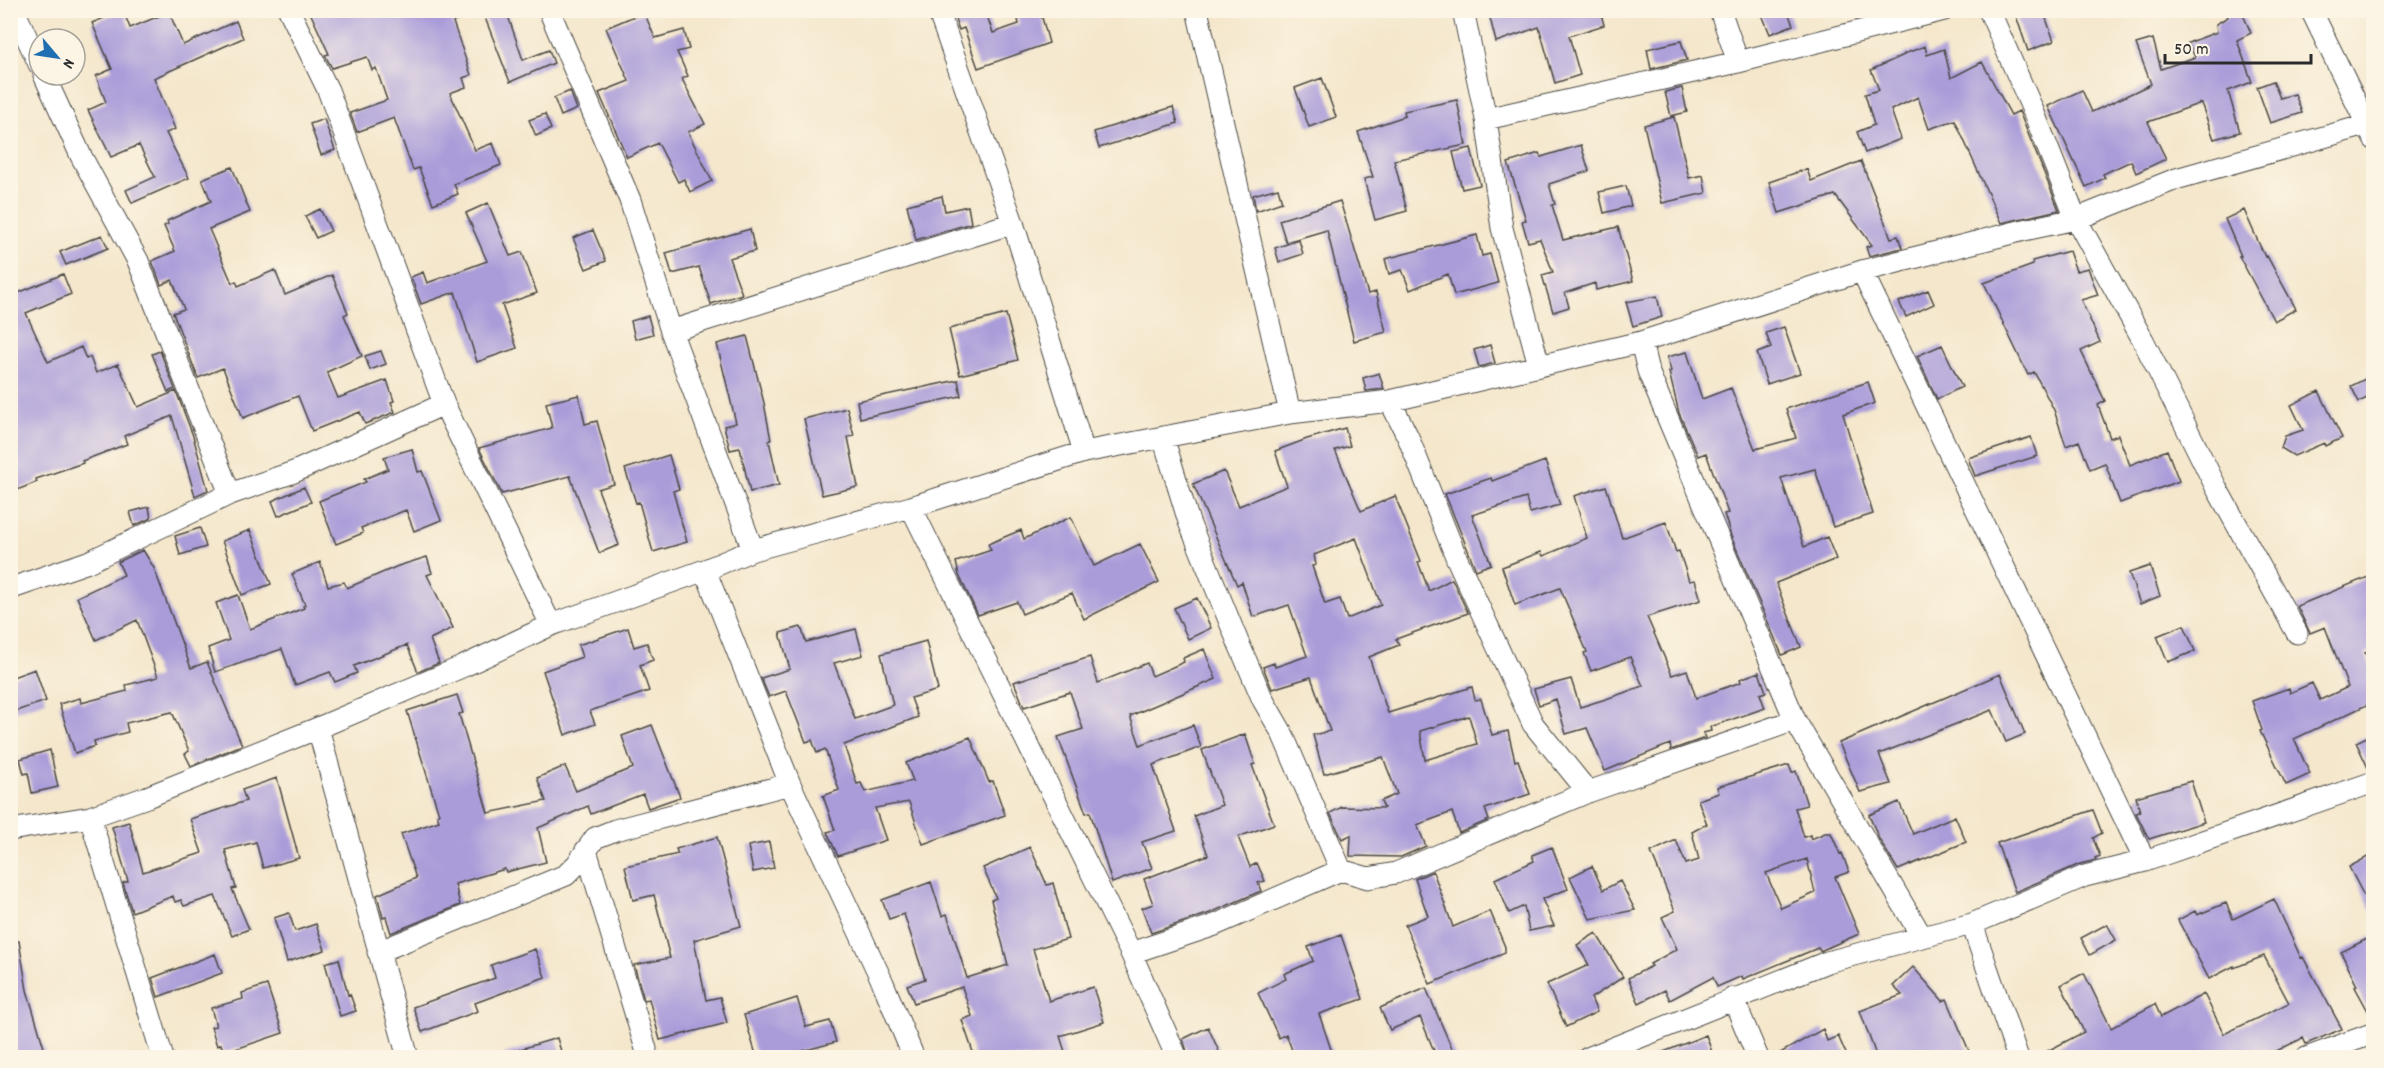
<svg xmlns="http://www.w3.org/2000/svg" width="2384" height="1068" font-family="Dekko,sans-serif">
	<rect width="100%" height="100%" fill="#fcf5e5"/>
	<filter id="ink" filterUnits="userSpaceOnUse"><feTurbulence type="fractalNoise" baseFrequency=".0167" numOctaves="2"/><feDisplacementMap in="SourceGraphic" scale="12" xChannelSelector="R" yChannelSelector="G"/><feConvolveMatrix kernelMatrix="1 2 1 2 8 2 1 2 1" color-interpolation-filters="sRGB"/></filter>
	<filter id="wash" filterUnits="userSpaceOnUse"><feTurbulence type="fractalNoise" baseFrequency=".008" numOctaves="4" result="noise"/><feDisplacementMap in="SourceGraphic" scale="24" xChannelSelector="R" yChannelSelector="G"/><feGaussianBlur stdDeviation="1.35" result="paint"/><feColorMatrix in="noise" values="0 0 0 0 0 0 0 0 0 0 0 0 0 0 0 0 0 1.4 0 .05"/><feComposite in="paint" operator="in"/></filter>
	<g filter="url(#wash)">
		<rect width="100%" height="100%" fill="#f4e7cc"/>
		<g id="blocks">
			<path fill="#aa9cd9" fill-rule="evenodd" d="M123,10L130,28L169,12L183,45L236,21L243,38L154,78L175,129L166,133L189,178L132,203L126,190L155,177L139,145L111,157L88,110L106,102L96,76L112,69L92,23Z
				M309,10H479L453,22L471,75L463,78L466,87L450,93L475,150L493,143L501,165L454,184L458,194L433,204L419,168L413,170L394,118L357,132L350,113L387,100L376,68L372,70L367,57L332,68L325,55L329,54Z
				M482,10H506L523,60L549,50L554,63L510,82Z
				M952,10H985L993,33L1019,24L1016,10H1040L1049,43L978,68L964,28L959,30Z
				M1512,10H1600L1604,25L1569,36L1580,75L1555,83L1539,27L1496,42L1490,18Z
				M1760,10H1787L1793,25L1770,34Z
				M2014,10H2043L2054,41L2028,51Z
				M2225,10H2241L2251,33L2237,40L2252,82L2228,91L2240,132L2214,139L2201,103L2148,122L2166,159L2136,173L2131,161L2103,174L2105,178L2086,187L2048,106L2082,90L2092,112L2151,84L2136,44L2153,39L2161,69L2195,57L2188,43L2217,32L2216,24L2228,17Z
				M644,12L655,38L684,30L689,49L677,52L688,76L682,79L705,124L688,132L712,181L690,192L684,179L678,182L658,143L627,157L599,93L629,81L606,28Z
				M1681,41L1687,60L1651,69L1647,49Z
				M1925,46L1927,55L1944,49L1951,78L1982,62L2011,115L2019,111L2059,210L2001,223L1955,120L1929,129L1918,97L1891,110L1901,139L1865,153L1857,132L1874,125L1865,94L1879,90L1871,70L1904,55V54Z
				M1322,78L1336,117L1309,127L1295,88Z
				M2273,81L2280,98L2295,94L2302,113L2270,123L2257,87Z
				M1682,88L1687,112L1671,116L1665,92Z
				M570,91L577,109L561,116L554,98Z
				M1457,100L1466,145L1394,160L1407,211L1375,220L1364,179L1373,177L1358,132L1405,116L1404,111Z
				M1173,107L1178,123L1099,148L1094,132Z
				M545,114L551,129L536,136L529,120Z
				M1674,117L1689,178L1703,175L1706,193L1662,203L1644,125Z
				M324,119L335,150L321,155L310,124Z
				M1581,145L1589,171L1549,184L1555,204L1552,205L1563,240L1618,227L1633,281L1596,290L1595,283L1565,293L1569,307L1553,312L1542,275L1553,272L1540,239L1528,242L1522,221L1526,220L1508,163L1539,153L1541,157Z
				M1471,148L1480,185L1462,189L1453,152Z
				M1861,161L1891,238L1898,236L1902,248L1869,256L1866,247L1872,245L1835,195L1779,213L1769,182L1807,169L1811,181Z
				M232,167L250,212L209,229L232,283L236,281L238,286L275,270L285,295L332,275L348,313L344,315L362,356L327,372L338,398L387,380L394,401L391,402L395,412L365,424L360,412L312,431L298,396L243,418L223,368L198,378L173,313L184,309L172,280L161,285L152,261L175,251L164,226L168,224L167,221L211,201L202,179Z
				M1626,186L1631,206L1604,213L1599,192Z
				M1278,188L1282,202L1256,211L1253,195Z
				M942,196L945,211L968,206L971,223L916,240L907,205Z
				M1340,201L1368,294L1376,292L1386,332L1354,341L1327,230L1286,242L1279,220Z
				M488,203L510,256L522,252L537,293L502,305L517,348L477,362L455,292L421,304L411,277L423,272L427,283L487,261L466,213Z
				M320,209L331,231L316,238L305,216Z
				M2244,210L2265,257L2267,256L2296,309L2274,321L2239,256H2241L2225,219Z
				M750,229L755,251L729,258L742,294L711,304L699,267L672,274L666,253Z
				M593,230L606,261L586,269L573,238Z
				M102,235L108,248L66,265L60,252Z
				M1477,235L1482,256L1490,254L1498,283L1454,295L1448,274L1410,290L1402,270L1389,274L1385,259Z
				M1299,240L1303,254L1279,262L1275,248Z
				M2069,251L2076,271L2088,268L2098,295L2081,300L2100,342L2081,351L2105,401L2098,405L2110,438L2118,435L2130,465L2167,450L2179,481L2120,503L2105,463L2090,469L2079,441L2066,446L2054,410L2034,372L2028,375L1984,283L2033,265L2032,261Z
				M63,274L71,294L26,313L48,362L81,347L86,359L90,357L96,373L118,364L138,407L176,391L193,436L208,490L195,496L172,416L124,436L127,444L82,461L83,463L36,479L37,482L10,493V277L18,293Z
				M1928,290L1934,304L1906,317L1899,302Z
				M1657,296L1662,317L1633,326L1626,302Z
				M1006,314L1018,360L960,375L949,329Z
				M648,316L653,334L635,339L631,321Z
				M1784,327L1800,373L1767,384L1757,353L1771,348L1766,333Z
				M747,336L764,403L771,440L769,441L779,485L750,492L740,448L730,450L724,426L736,423L717,344Z
				M1490,345L1495,363L1479,367L1474,350Z
				M1942,345L1962,387L1937,399L1917,356Z
				M160,351L175,389L168,392L152,354Z
				M381,351L386,364L370,370L365,356Z
				M1687,352L1702,399L1731,388L1755,449L1796,438L1786,409L1868,382L1875,403L1843,414L1873,514L1833,527L1815,469L1781,478L1804,547L1827,537L1836,559L1776,583L1801,647L1782,655L1731,536L1724,514L1728,513L1706,453L1698,456L1679,413L1669,372L1671,371L1667,357Z
				M1379,373L1384,389L1366,391L1363,378Z
				M2373,375V395L2359,402L2351,386Z
				M958,380L961,396L860,418L857,401Z
				M2319,391L2342,438L2325,446L2324,443L2294,456L2281,448L2285,436L2303,430L2291,405Z
				M579,395L585,424L597,421L614,484L598,489L619,545L599,553L570,476L502,494L479,448L552,428L546,403Z
				M847,408L854,436L848,437L858,487L822,495L804,419Z
				M1345,428L1350,446L1335,450L1361,511L1395,496L1421,561L1418,562L1429,591L1452,579L1468,613L1396,639L1399,645L1369,657L1388,713L1472,687L1475,700L1481,699L1492,735L1508,731L1515,761L1518,760L1530,794L1485,809L1489,820L1459,833L1452,812L1417,825L1426,846L1401,857L1350,856L1351,835L1342,839L1330,813L1342,807L1384,808L1381,801L1397,794L1383,757L1324,774L1313,735L1330,731L1311,677L1272,689L1263,667L1274,663L1275,667L1307,656L1289,605L1253,617L1242,582L1237,585L1193,484L1224,471L1239,506L1287,486L1275,451L1307,439ZM1356,538L1381,605L1347,619L1340,599L1325,604L1312,566L1316,565L1314,555ZM1469,716L1477,744L1425,760L1420,731Z
				M2031,437L2037,456L1975,476L1968,458Z
				M412,449L418,472L422,471L441,520L414,531L406,510L361,528L363,533L336,544L319,501L366,482L364,479L388,469L384,457Z
				M669,455L679,489L673,491L687,542L653,552L639,502L636,503L625,469Z
				M1545,461L1560,505L1530,513L1526,498L1472,515L1491,564L1476,570L1445,494L1491,478L1492,481Z
				M1606,486L1622,538L1666,522L1676,552L1679,551L1689,581L1695,580L1701,600L1647,617L1672,675L1687,670L1696,698L1741,682L1740,679L1759,672L1766,692L1760,694L1765,708L1710,727L1711,731L1703,733L1705,738L1671,750L1670,744L1605,771L1587,728L1566,734L1556,699L1539,705L1534,689L1571,679L1580,707L1609,698L1643,686L1630,657L1591,671L1584,653L1587,652L1560,588L1515,605L1502,567L1541,552L1543,556L1587,538L1574,496Z
				M304,487L311,502L278,516L272,501Z
				M149,507L151,518L134,526L130,512Z
				M1071,517L1094,566L1140,544L1159,582L1084,619L1072,593L1022,614L1017,602L978,615L959,575L956,562L991,550L988,544L1021,530L1024,539Z
				M200,528L206,547L180,555L175,536Z
				M250,530L271,584L242,595L222,541Z
				M143,550L154,568L191,668L207,662L242,745L191,766L185,754L189,751L172,712L126,723L128,732L94,741L95,746L75,753L59,704L80,698L81,703L127,691L126,685L158,677L137,620L96,640L77,597L124,575L118,562Z
				M427,557L432,573L427,575L453,628L430,639L439,663L418,672L407,645L354,666L357,673L335,682L330,672L295,685L282,649L215,672L208,648L229,640L216,603L238,595L250,629L304,608L303,606L305,605L292,574L320,562L328,586L344,582L347,588L398,566Z
				M2150,566L2160,596L2140,604L2129,573Z
				M2373,575V650L2365,653L2373,670V702L2294,739L2310,774L2286,785L2260,731L2262,730L2252,701L2289,688L2290,693L2312,683L2320,700L2348,687L2325,627L2310,633L2297,606Z
				M1197,598L1211,628L1188,639L1174,608Z
				M2184,625L2195,651L2168,662L2157,636Z
				M801,627L806,642L856,629L863,655L834,663L855,719L893,705L881,654L926,641L938,690L911,698L918,717L844,745L857,784L861,783L865,792L913,781L906,763L970,737L989,782L993,781L1005,815L923,844L909,802L875,808L886,840L838,856L827,832L835,830L823,796L839,790L825,749L817,753L812,740L806,742L786,691L769,697L761,678L790,669L780,633Z
				M628,628L634,647L647,643L653,660L640,665L649,691L590,711L595,724L565,735L543,671L582,657L578,645Z
				M1204,649L1216,679L1130,716L1140,745L1193,725L1201,747L1153,765L1176,831L1142,842L1152,868L1112,883L1090,812L1086,813L1058,737L1083,729L1070,692L1024,707L1014,682L1090,657L1098,683L1147,663L1152,676L1184,662L1183,658Z
				M35,669L46,701L10,713V678Z
				M2000,674L2025,734L2006,742L1992,710L1879,754L1891,784L1860,792L1839,743Z
				M457,695L463,713L459,714L488,813L546,801L537,778L565,766L576,791L633,768L622,736L652,725L680,797L648,808L643,794L591,814L588,806L538,828L546,862L506,872L505,869L455,884L460,905L391,933L386,917L383,918L377,895L416,878L401,834L439,821L437,815L439,814L407,711Z
				M1245,734L1255,764L1252,765L1274,824L1238,837L1250,867L1257,863L1265,881L1258,883L1261,891L1210,913L1151,933L1142,908L1153,904L1144,879L1208,855L1194,816L1222,805L1202,750Z
				M2373,734V770H2369L2356,742Z
				M50,750L58,787L32,793L28,773L24,774L20,759Z
				M1789,765L1792,773L1796,771L1807,805L1795,808L1804,837L1810,835L1811,839L1825,833H1831L1840,854L1842,853L1849,872L1835,877L1859,934L1820,951L1818,948L1743,979L1742,976L1717,987L1713,977L1670,1000L1665,990L1639,1003L1628,978L1652,966L1650,964L1677,949L1662,917L1675,911L1651,852L1676,840L1686,864L1699,860L1692,832L1707,824L1698,800L1719,793L1717,787ZM1807,859L1815,893L1781,908L1766,873Z
				M277,778L299,858L263,868L256,842L225,850L236,888L232,889L249,929L232,936L215,896L184,906L181,900L175,902L173,896L132,912L123,883L128,881L112,827L129,822L143,872L202,853L190,819L246,801L242,790Z
				M2191,781L2204,822L2149,839L2136,813L2140,812L2136,797Z
				M1899,802L1913,834L1955,816L1966,842L1898,870L1879,839L1869,815Z
				M2093,810L2102,833L2093,838L2100,856L2095,858L2096,860L2080,864L2015,892L1997,843Z
				M717,837L741,926L694,940L706,1000L720,997L727,1023L660,1040L649,999L644,1000L634,965L670,958L654,895L633,900L625,866L678,854L676,849Z
				M769,842L774,868L753,872L748,846Z
				M1030,847L1047,885L1053,883L1068,939L1033,949L1049,1001L1093,987L1104,1022L1060,1036L1067,1058H975L962,1020L972,1016L962,987L914,1003L907,985L925,979L904,914L889,919L882,900L931,882L942,916L947,914L967,978L1008,965L991,900L996,898L983,868Z
				M1552,847L1568,889L1542,899L1554,926L1529,931L1524,906L1509,913L1495,879L1534,861L1532,855Z
				M2373,854V913L2349,867Z
				M1592,866L1603,890L1620,881L1635,910L1590,919L1570,877Z
				M1433,871L1453,927L1490,911L1505,947V953L1430,984L1405,925L1428,916L1415,879Z
				M2274,899L2301,958L2303,957L2342,1029L2306,1044L2303,1038L2262,1058H2034L2084,1032L2061,985L2084,973L2111,1028L2155,1004L2161,1017L2204,994L2224,1034L2289,1003L2264,956L2234,968V966L2209,979L2178,920L2195,911L2197,915L2226,903L2233,919Z
				M289,913L295,931L316,924L325,950L287,962L274,918Z
				M2107,924L2116,940L2090,955L2081,938Z
				M1596,933L1623,977L1591,998L1597,1012L1566,1027L1547,984L1589,965L1577,945Z
				M1341,935L1363,999L1319,1014L1334,1058H1295L1286,1034L1279,1038L1258,993L1286,979L1284,974L1313,961L1308,947Z
				M2373,936V1020L2355,987L2357,986L2341,952Z
				M10,941H19L27,990L47,1058H15L10,1040Z
				M535,949L545,977L475,1003L478,1011L422,1032L413,1007L495,978L491,965Z
				M215,954L222,973L158,997L152,978Z
				M339,959L348,995L350,994L356,1011L340,1016L325,963Z
				M1913,967L1943,1001L1947,999L1972,1058H1877L1860,1011L1902,995L1893,986Z
				M267,985L283,1033L224,1053L221,1044L217,1046L211,1027L216,1026L211,1008L243,999L242,993Z
				M1426,988L1456,1058H1437L1420,1017L1390,1030L1380,1008Z
				M797,998L806,1027L830,1021L836,1042L795,1053L796,1058H757L744,1015Z
				M1208,1027L1222,1058H1189L1183,1039Z
				M1823,1029L1827,1041L1838,1036L1848,1058H1771Z
				M1706,1035L1714,1058H1651V1057Z
				M557,1038L563,1058H505L504,1054Z"/>
		</g>
	</g>
	<g filter="url(#ink)">
		<use href="#blocks" fill-opacity="0" stroke="#494743" stroke-width="1.5"/>
		<g fill="none" stroke-linecap="round" stroke-linejoin="round">
			<g stroke="#494743" stroke-width="23">
				<path id="minor" d="M14,10L39,64
					M289,10L328,90L444,404
					M549,10L630,200L671,331L753,550
					M938,10L1013,223L1084,452
					M1197,10L1290,413
					M1463,10L1486,119L1502,228L1539,365
					M1720,10L1738,62
					M1989,10L2032,108L2076,219L2143,340L2217,489L2297,633
					M2311,10L2374,139
					M44,75L81,156L138,261L230,494
					M1486,119L1738,62L1944,10
					M1862,271L2145,861
					M671,331L1013,223
					M1641,342L1648,371L1795,720L1922,937
					M1390,401L1408,437L1457,559L1533,724L1588,792
					M1163,437L1189,522L1238,642L1263,700L1282,733L1341,870
					M911,507L1131,953L1177,1058
					M705,570L790,784L883,983L914,1058
					M12,588L88,562L230,494L294,472L444,404L551,625
					M318,728L408,1058
					M90,817L163,1058
					M10,830L90,817L147,797L318,728L464,666L551,625L705,570L753,550L911,507L1084,452L1290,413L1390,401L1641,342L1862,271L2024,230L2076,219L2176,179L2366,125
					M586,850L646,1049
					M1972,924L2018,1058
					M378,952L566,875L577,864L595,838L615,830L790,784
					M1131,953L1215,925L1341,870L1368,878L1396,873L1588,792L1795,720
					M1733,998L1758,1058
					M1588,1058L1827,962L1972,924L2085,876L2145,861L2374,782
					M2306,1058L2374,1033"/>
			</g>
			<use href="#minor" stroke="#fff" stroke-width="21"/>
		</g>
	</g>
	<rect width="2384" height="1068" fill="none" stroke="#fcf5e5" stroke-width="36"/>
	<g transform="translate(57 57) rotate(119)"><circle r="28" fill="#fcf5e5" stroke="#a8a49b" stroke-width="1.5"/>
	<path d="M0-4.5L10 22L0 15L-10 22Z" fill="#1f6fb2"/>
	<text y="-9" font-size="16" font-weight="bold" text-anchor="middle" fill="#2b2b2b">N</text>
	</g>
	<path d="M2165 54v9h146v-9" fill="none" stroke="#2b2b2b" stroke-width="3"/>
	<text x="2174" y="54" font-size="18" fill="#2b2b2b" stroke="#fcf5e5" stroke-width="4.5" paint-order="stroke">50 m</text>
</svg>
